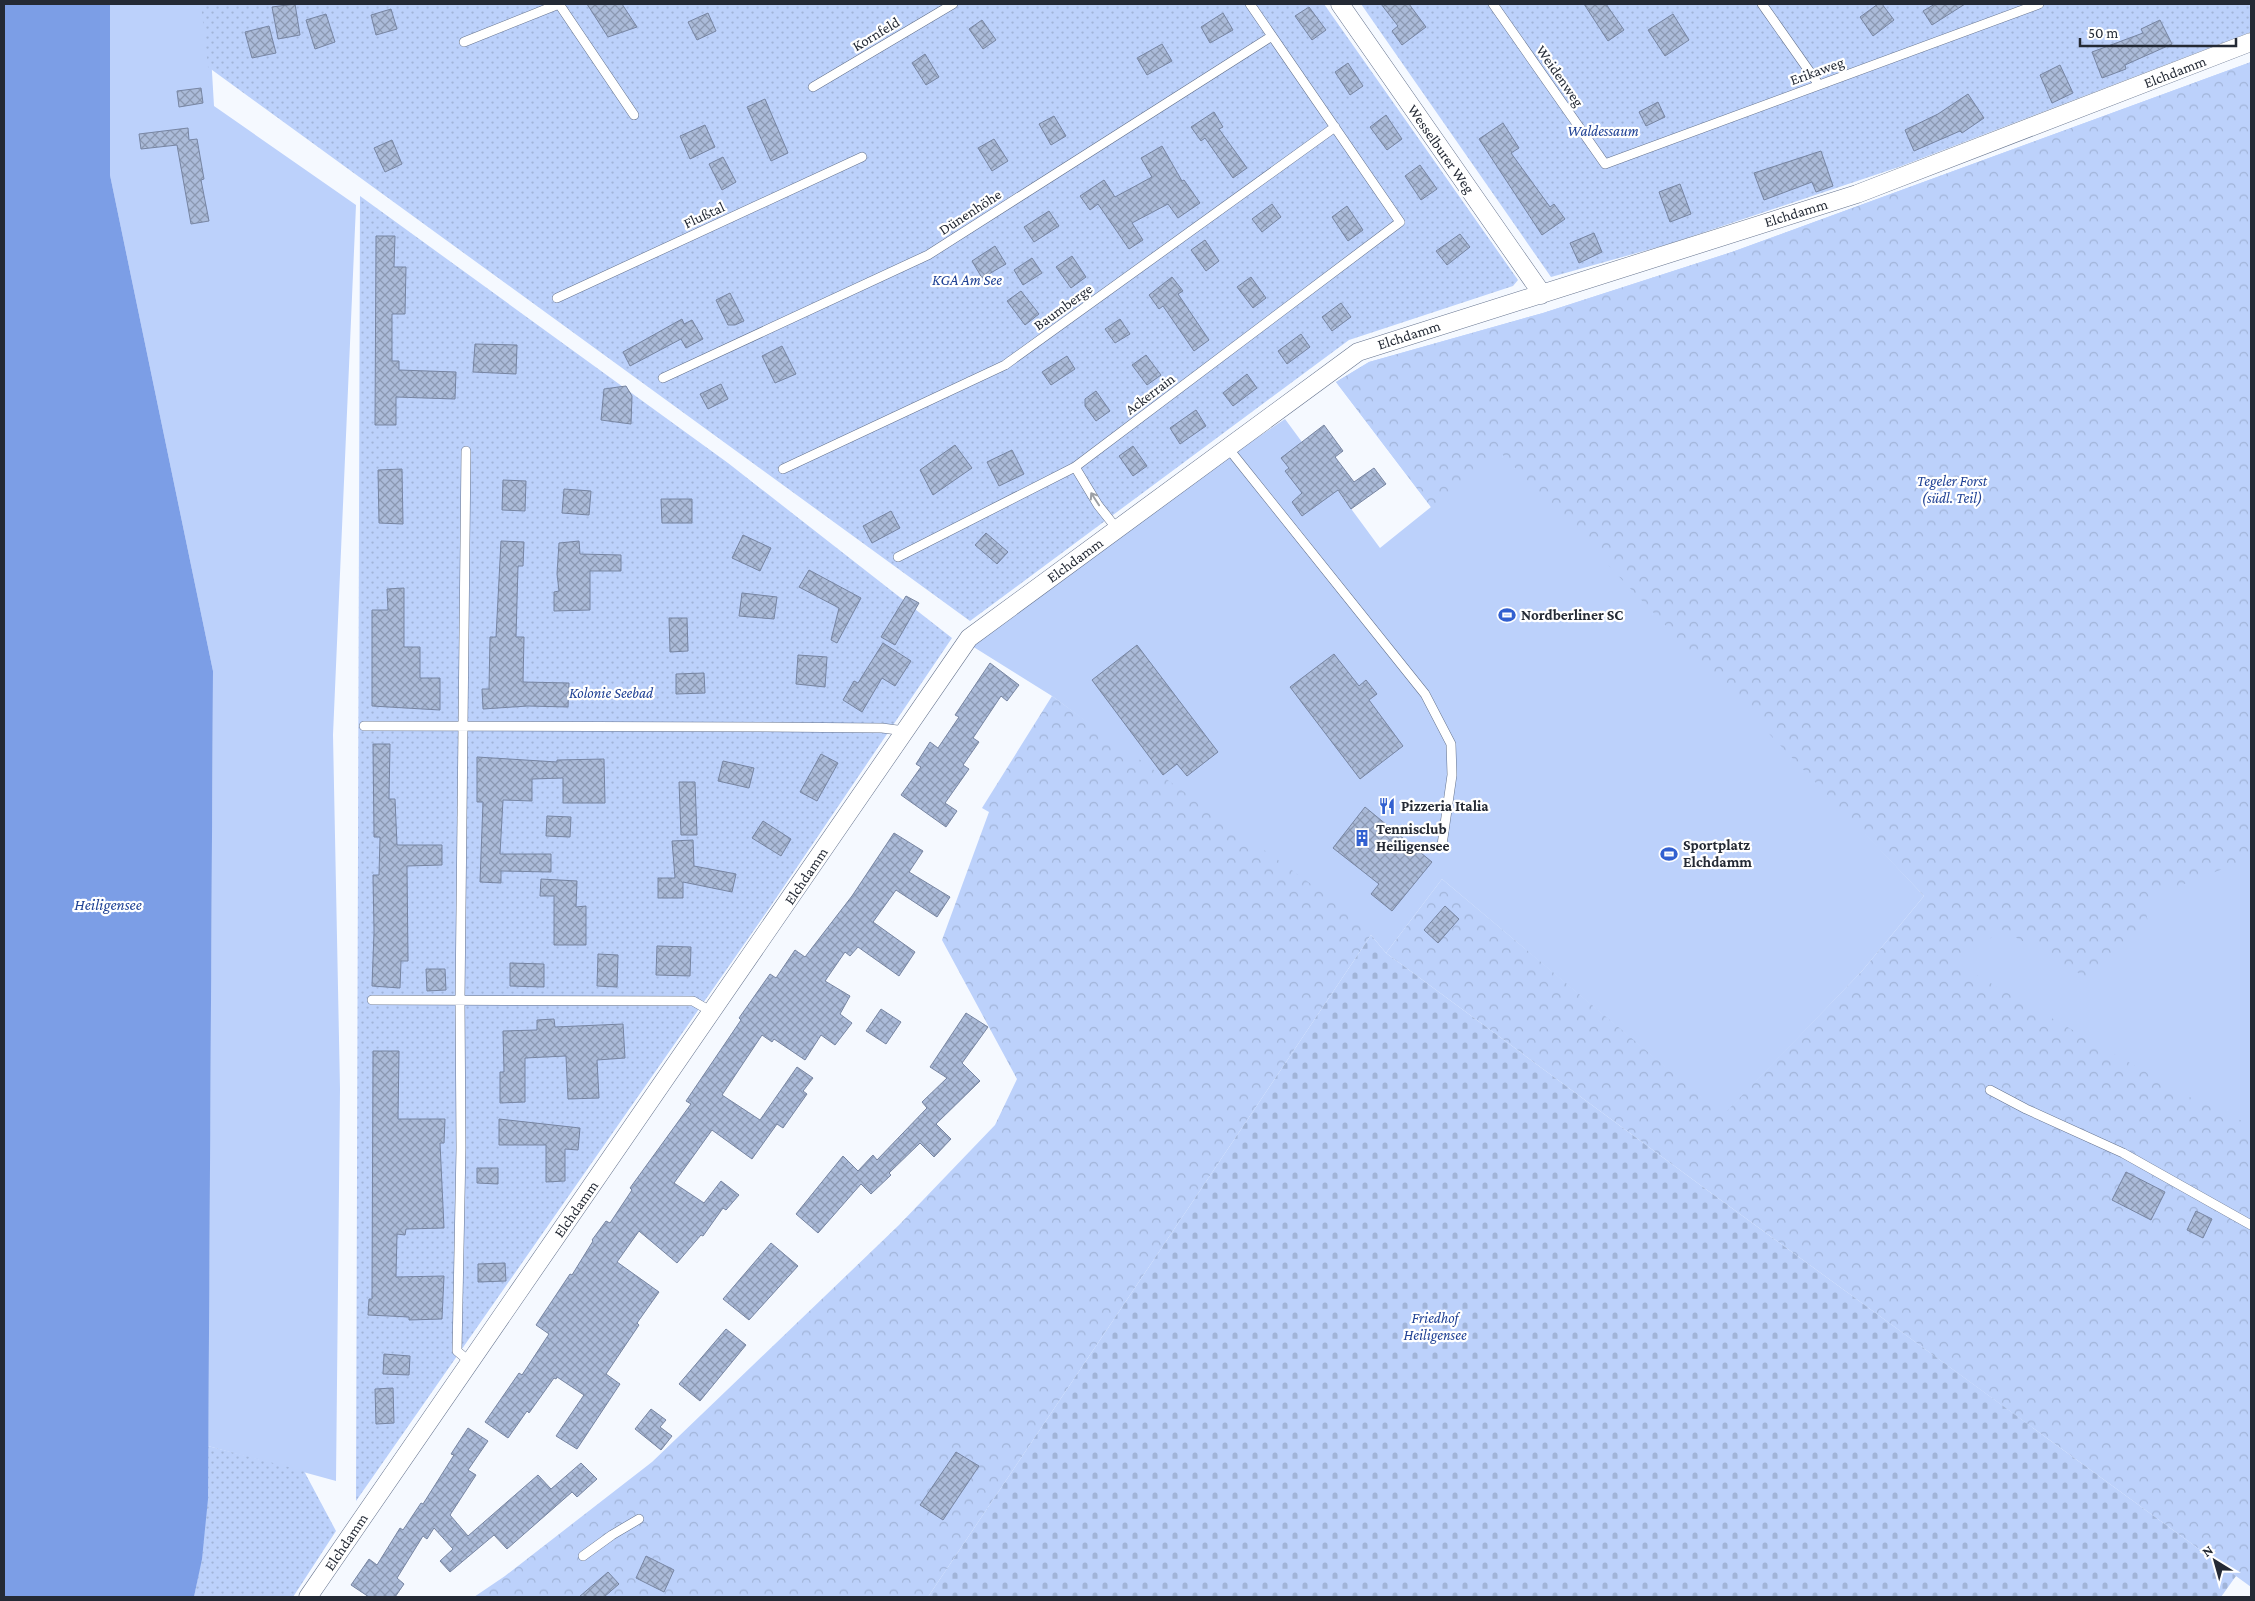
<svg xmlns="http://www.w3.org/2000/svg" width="2255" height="1601" font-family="'Crimson Pro',serif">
	<defs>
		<pattern id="forest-crowns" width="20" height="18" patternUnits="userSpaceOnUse" patternTransform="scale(1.25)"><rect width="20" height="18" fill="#bcd1fb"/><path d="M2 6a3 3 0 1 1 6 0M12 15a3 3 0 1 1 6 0" fill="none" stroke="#a1b4d8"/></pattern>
		<pattern id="cemetery-stones" width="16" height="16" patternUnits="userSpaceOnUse" patternTransform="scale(1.25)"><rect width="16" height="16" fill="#bcd1fb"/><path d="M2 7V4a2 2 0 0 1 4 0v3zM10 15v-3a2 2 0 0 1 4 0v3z" fill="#a1b4d8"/></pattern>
		<pattern id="garden-dots" width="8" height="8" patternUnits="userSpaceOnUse" patternTransform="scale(1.25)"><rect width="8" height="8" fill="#bcd1fb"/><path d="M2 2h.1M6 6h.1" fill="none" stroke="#a1b4d8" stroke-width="1.8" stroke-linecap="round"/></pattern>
		<pattern id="building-cross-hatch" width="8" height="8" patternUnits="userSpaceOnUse" patternTransform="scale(1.25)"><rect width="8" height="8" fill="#abbbd9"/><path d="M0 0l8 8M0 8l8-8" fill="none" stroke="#8b98b1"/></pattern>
	</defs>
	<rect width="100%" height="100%" fill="#f5f9ff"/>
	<path fill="#bcd1fb" d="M110,4H208L214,106L356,205L333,735L340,1089L336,1481L208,1446L213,671L110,175Z
		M2251,62V1330L1814,1079L1948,919L1860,828L1924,896L1862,971L1723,1116L1442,879L1386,953L1371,935L1052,696L972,646L1233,454L1285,419L1380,548L1431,507L1336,382L1369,362L1543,313L1732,252Z"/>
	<path fill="url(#forest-crowns)" d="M2251,62V858L2143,900L2150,930L2087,978L2001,929L1959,965L2193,1099L2251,1125V1587L1707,1190L1386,953L1442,879L1723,1115L1862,971L1924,896L1501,453L1431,507L1336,382L1369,362L1543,313L1732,252Z
		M1052,696L1373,929L1371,935L928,1597H474L505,1576L652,1462L899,1225L995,1125L1017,1079L942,940L989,812L982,808Z"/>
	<path fill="url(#cemetery-stones)" d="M1371,935L1386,953L1707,1190L2236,1576L2221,1597H928Z"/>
	<path fill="url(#garden-dots)" d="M201,4H1324L1518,280L1513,286L1349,340L970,621L208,67Z
		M1361,4H2251V32L1899,167L1669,244L1551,277Z
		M360,196L728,463L952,638L768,910L356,1501Z
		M208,1446L304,1471L336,1531L293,1597H194C205,1547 208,1497 208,1446Z"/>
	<path fill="#7c9ee6" d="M4,4H110V175L213,671L208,1499L202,1559L194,1597H4Z"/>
	<path fill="url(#building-cross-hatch)" stroke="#7785a2" d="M295,4L300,35L278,39L272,7Z
		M587,4H622L637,27L608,37Z
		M1381,4H1409L1426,27L1402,45L1392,31L1398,26Z
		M1584,4H1606L1624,30L1608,41Z
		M1878,4H1882L1894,20L1873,36L1860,17Z
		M1935,4H1965L1932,25L1923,11Z
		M1309,7L1326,30L1312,40L1295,16Z
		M391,9L397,29L376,35L371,15Z
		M708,13L716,31L697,40L688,22Z
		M1223,13L1233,30L1210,43L1201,27Z
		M326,14L335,42L315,49L306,20Z
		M1673,14L1689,40L1665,56L1648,30Z
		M982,20L996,40L983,49L969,29Z
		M2160,20L2172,44L2125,65L2126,69L2102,78L2092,52L2143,33L2141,29Z
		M269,26L276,53L252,58L245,32Z
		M1162,44L1172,61L1147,75L1137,58Z
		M925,54L939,77L926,85L912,63Z
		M1348,63L1363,86L1350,95L1335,72Z
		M2060,65L2073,93L2052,103L2040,75Z
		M201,88L203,103L179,107L177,91Z
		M1968,94L1984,118L1962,133L1960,131L1914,151L1905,130L1938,114Z
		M765,99L788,153L771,161L747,107Z
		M1658,102L1665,117L1646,126L1639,112Z
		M1214,112L1223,127L1219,129L1247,168L1233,178L1205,138L1201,141L1191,127Z
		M1386,115L1402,139L1387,150L1370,127Z
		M1054,116L1066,136L1051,145L1039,124Z
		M1503,123L1519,148L1511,153L1550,207L1554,204L1565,219L1542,235L1479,139Z
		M705,125L715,147L690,159L680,136Z
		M188,128L189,140L197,139L204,179L201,180L209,221L191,224L177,145L141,149L139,134Z
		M994,139L1008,161L992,171L978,148Z
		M392,140L402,164L385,172L374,148Z
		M1162,146L1182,181L1184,180L1200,203L1178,218L1168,204L1132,223L1143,240L1129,249L1098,204L1090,210L1080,196L1104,180L1115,197L1152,177L1141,158Z
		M1821,151L1833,186L1816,192L1812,182L1764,200L1754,173Z
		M723,157L736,182L722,190L709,164Z
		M1420,165L1437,189L1421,200L1405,176Z
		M1680,184L1691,214L1670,222L1659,192Z
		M1272,204L1281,217L1262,232L1252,219Z
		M1347,206L1363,230L1348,241L1332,217Z
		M1049,211L1059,226L1034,242L1024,227Z
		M1594,233L1602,252L1579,263L1570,243Z
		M1460,234L1470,247L1447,265L1436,251Z
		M376,236H395L394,267H406L405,314H392V361H399V370L456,372L455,399L396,397V425H375Z
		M1205,240L1219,261L1206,271L1191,250Z
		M995,246L1006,264L982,278L972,261Z
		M1072,256L1086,277L1071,288L1056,267Z
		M1032,258L1042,273L1023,285L1014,270Z
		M1172,277L1183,291L1178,294L1209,340L1194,351L1163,306L1159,309L1149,295Z
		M1251,277L1266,298L1253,308L1237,287Z
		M1021,291L1039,314L1025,325L1007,301Z
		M730,293L744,321L735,325H728L716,300Z
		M1341,303L1351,317L1332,331L1322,317Z
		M682,319L684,324L692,320L703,339L686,348L681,339L630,366L623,352Z
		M1120,319L1130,334L1115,343L1105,329Z
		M1301,334L1310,347L1287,364L1278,351Z
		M475,344L517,345L516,374L473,372Z
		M782,346L796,374L775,383L762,356Z
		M1146,355L1161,375L1147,385L1132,365Z
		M1067,356L1075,369L1051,385L1042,372Z
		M1247,374L1257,388L1233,406L1223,393Z
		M721,384L728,399L708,409L700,394Z
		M626,386L632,396L631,424L601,420L604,389Z
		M1096,391L1110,411L1096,421L1085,406V399Z
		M1196,410L1206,426L1180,444L1170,428Z
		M1324,425L1343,451L1335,457L1354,482L1374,468L1386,484L1351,509L1338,490L1302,516L1292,502L1302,493L1285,471L1289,468L1281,458Z
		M955,445L972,468L933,495L920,470Z
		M1133,446L1147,466L1133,476L1119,456Z
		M1012,450L1024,474L999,486L987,462Z
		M402,469L403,524L379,523L378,470Z
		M503,480L526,481L525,511L502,510Z
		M564,489L591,491L589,515L562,513Z
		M661,499H692V523H662Z
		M891,511L900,528L872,543L863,526Z
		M986,533L1008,552L997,564L975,545Z
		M743,535L771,548L760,571L732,558Z
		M501,541L524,542L523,566H518L516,637H524L523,682L569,683L568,707L528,706L483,709L482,689H489L490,637H496Z
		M579,541L580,554L621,555V571H590V610L554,611V592L559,591L557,574L559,543Z
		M809,570L861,598L837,643L831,640L839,608L799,587Z
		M404,588V647H420V678H440V710L372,706V610H388L387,589Z
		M742,593L777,597L774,619L739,616Z
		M906,596L919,603L895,645L881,637Z
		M669,618H687L688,651L670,652Z
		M883,643L911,661L895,686L882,678L862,712L843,700L854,681L858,683Z
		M1137,645L1218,752L1187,776L1177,764L1163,775L1092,680Z
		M1334,654L1359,686L1366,680L1377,694L1369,700L1403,746L1360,779L1290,687Z
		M798,655L827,657L825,687L796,684Z
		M990,663L1019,685L1007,701L1001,696L973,738L979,742L963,765L969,769L945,803L957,811L946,827L901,795L921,767L916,764L930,742L938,748L959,717L955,715Z
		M704,673L705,693L676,694V674Z
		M373,744H390L389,799H395L397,845H442V865L407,866L408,961H401L400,988L372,986L374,932L373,875H379L380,837H374Z
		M821,754L838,763L817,801L800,792Z
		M477,757L557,762V760L604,759L605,803H563V778L532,779V801L503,800L500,854H551V872L501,871V883L480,882L483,802H477Z
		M723,761L754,768L749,788L718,781Z
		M679,782H695L697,835H681Z
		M1365,807L1432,862L1392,911L1371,894L1379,884L1333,848Z
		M547,816L571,817L570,837L546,836Z
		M763,821L791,839L781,856L752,838Z
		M894,833L923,851L909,872L950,897L937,917L896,890L873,922L915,952L899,976L858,947L850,956L845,952L825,981L850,996L840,1014L852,1023L835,1045L821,1035L805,1060L774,1039L772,1042L762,1035L722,1095L760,1120L797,1067L813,1078L803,1091L807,1094L783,1128L777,1124L752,1159L712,1130L674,1183L704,1203L721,1181L739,1195L726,1210L723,1208L703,1236L701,1235L677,1263L639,1231L617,1262L659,1292L637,1323L639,1325L606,1374L620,1384L577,1449L556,1436L584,1395L557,1377L556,1379L554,1378L529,1413L527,1411L508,1438L485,1422L519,1373L522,1375L549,1334L536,1325L570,1274L572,1275L593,1241L592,1240L606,1221L610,1223L632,1190L630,1188L691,1104L686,1101L741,1020L739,1018L770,974L776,978L795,950L805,957L852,896Z
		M693,840L694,866L736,874L732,892L683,882V898H658V878H675L672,841Z
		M541,879L577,881L576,907L586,906V945H554V896H540Z
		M1445,906L1459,919L1438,943L1424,930Z
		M657,946L691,947L690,976L656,975Z
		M598,954L618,955L617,987L597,986Z
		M510,963L544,964V987L510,986Z
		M426,969H445L446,990L427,991Z
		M881,1009L901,1022L886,1044L866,1031Z
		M966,1013L988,1027L962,1063L980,1081L936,1124L951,1139L934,1157L920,1143L889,1173L891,1175L871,1194L861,1184L818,1233L796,1214L843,1156L858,1171L873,1155L877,1160L927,1108L922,1102L947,1078L930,1067Z
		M554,1019L555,1027L623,1024L625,1058L597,1060L599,1098L568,1099L566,1056L525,1058V1102L500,1103V1072H504L503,1031L537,1030V1020Z
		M373,1051H399L398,1119H445L444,1143H440L444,1228L406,1229L405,1235L397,1234L396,1277L444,1276L442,1319L409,1320V1317L368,1315L369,1299H372Z
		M499,1119L580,1128L578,1150L565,1149V1181L546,1182V1145H499Z
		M477,1168H498V1184L477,1183Z
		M2126,1172L2165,1192L2151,1220L2112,1200Z
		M2196,1211L2212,1219L2203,1238L2187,1230Z
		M771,1243L798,1266L749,1320L723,1299Z
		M505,1263L506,1281L478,1282V1264Z
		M726,1329L746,1345L700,1401L679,1384Z
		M384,1354L410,1356L409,1375L383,1374Z
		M393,1388L394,1423L376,1424L375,1389Z
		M651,1409L666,1420L660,1427L672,1436L661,1450L635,1429Z
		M468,1428L488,1441L468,1470L476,1475L450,1515L468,1536L538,1475L551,1489L581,1463L597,1479L577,1497L572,1492L507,1549L494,1535L450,1572L440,1561L453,1549L434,1528L427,1539L423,1536L397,1578L404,1584L395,1597H369L351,1585L369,1559L377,1565L400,1528L403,1530L421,1503L423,1504L454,1455L451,1454Z
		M956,1452L979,1466L943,1520L920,1505Z
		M646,1556L674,1570L664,1592L636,1578Z
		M608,1572L619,1584L604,1597H579Z"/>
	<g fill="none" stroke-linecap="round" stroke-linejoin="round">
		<g stroke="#64728d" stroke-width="10">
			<path id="service" d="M559,4L634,115
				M1493,4L1605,164L2039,4
				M1762,4L1819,85
				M464,42L559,4
				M813,87L953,4
				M557,298L862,157
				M663,378L928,255L1272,36
				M1228,448L1425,694L1451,744L1452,775L1442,845
				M466,451L460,1000L461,1148L457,1351L470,1362
				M1075,467L1098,505L1117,529
				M783,469L1005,365L1335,127
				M898,557L1075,467L1400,222L1250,4
				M364,726L764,727L882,728L905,731
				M372,1000L693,1001L712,1012
				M1990,1090L2026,1109L2123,1153L2251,1225
				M583,1556L612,1535L639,1519"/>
		</g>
		<g stroke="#64728d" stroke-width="19">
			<path id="minor" d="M1340,4L1538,288L1541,295
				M308,1597L969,638L1358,352L1857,194L2251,42"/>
		</g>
		<use href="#service" stroke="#fff" stroke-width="9"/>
		<use href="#minor" stroke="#fff" stroke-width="18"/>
	</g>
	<defs><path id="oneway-shaft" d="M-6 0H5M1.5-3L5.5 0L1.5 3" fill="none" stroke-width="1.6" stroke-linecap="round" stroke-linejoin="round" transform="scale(1.25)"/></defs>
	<use stroke="#9c9fa4" href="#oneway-shaft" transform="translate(1095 499) rotate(-123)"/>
	<defs>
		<g id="stadium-bare" transform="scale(1.35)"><path d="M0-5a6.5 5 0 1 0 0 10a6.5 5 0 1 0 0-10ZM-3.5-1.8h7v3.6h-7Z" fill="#3260d0" stroke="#fff" stroke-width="2.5" paint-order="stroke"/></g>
		<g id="restaurant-bare" transform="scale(1.35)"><path d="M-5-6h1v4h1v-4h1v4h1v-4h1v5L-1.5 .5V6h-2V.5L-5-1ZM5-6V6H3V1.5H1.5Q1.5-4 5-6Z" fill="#3260d0" stroke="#fff" stroke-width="2.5" paint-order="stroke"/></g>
		<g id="building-bare" transform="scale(1.35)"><path d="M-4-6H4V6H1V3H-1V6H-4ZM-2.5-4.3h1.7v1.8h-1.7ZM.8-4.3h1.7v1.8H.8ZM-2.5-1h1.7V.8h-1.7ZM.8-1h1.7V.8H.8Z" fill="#3260d0" stroke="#fff" stroke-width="2.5" paint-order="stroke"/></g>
	</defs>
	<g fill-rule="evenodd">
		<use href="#stadium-bare" x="1507" y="615"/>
		<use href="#restaurant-bare" x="1387" y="806"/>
		<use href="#building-bare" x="1362" y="838"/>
		<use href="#stadium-bare" x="1669" y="854"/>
	</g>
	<g text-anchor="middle" stroke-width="4.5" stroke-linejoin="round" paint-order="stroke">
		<g font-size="15" fill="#242a35" stroke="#fff">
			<text transform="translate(876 34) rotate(-31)" y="5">Kornfeld</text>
			<text transform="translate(1817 71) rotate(-20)" y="5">Erikaweg</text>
			<text transform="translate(2175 72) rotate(-21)" y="5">Elchdamm</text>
			<text transform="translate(1560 76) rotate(55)" y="5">Weidenweg</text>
			<text transform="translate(1441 149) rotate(55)" y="5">Wesselburer Weg</text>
			<text transform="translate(970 212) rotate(-33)" y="5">Dünenhöhe</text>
			<text transform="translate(1796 213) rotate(-17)" y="5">Elchdamm</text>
			<text transform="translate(704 215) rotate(-25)" y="5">Flußtal</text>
			<text transform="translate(1063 307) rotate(-36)" y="5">Baumberge</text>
			<text transform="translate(1409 335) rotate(-18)" y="5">Elchdamm</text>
			<text transform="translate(1150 394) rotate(-37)" y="5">Ackerrain</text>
			<text transform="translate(1075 560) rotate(-36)" y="5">Elchdamm</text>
			<text transform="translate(806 876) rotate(-56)" y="5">Elchdamm</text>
			<text transform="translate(576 1209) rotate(-55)" y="5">Elchdamm</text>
			<text transform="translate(346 1542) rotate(-56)" y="5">Elchdamm</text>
		</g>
		<g font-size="15" font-style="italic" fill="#204295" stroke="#fff">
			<text x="1603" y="136">Waldessaum</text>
			<text x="967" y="285">KGA Am See</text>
			<text x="1952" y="486">Tegeler Forst<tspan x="1952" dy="17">(südl. Teil)</tspan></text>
			<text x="611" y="698">Kolonie Seebad</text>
			<text x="1435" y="1323">Friedhof<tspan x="1435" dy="17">Heiligensee</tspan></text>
		</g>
		<g font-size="15" font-weight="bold" fill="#242a35" stroke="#fff" text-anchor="start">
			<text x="1521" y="620">Nordberliner SC</text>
			<text x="1401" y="811">Pizzeria Italia</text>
			<text x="1376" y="834">Tennisclub<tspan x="1376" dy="17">Heiligensee</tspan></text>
			<text x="1683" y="850">Sportplatz<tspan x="1683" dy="17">Elchdamm</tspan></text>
		</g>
		<g font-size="16" font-style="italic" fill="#1f4295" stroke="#fff">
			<text x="108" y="910">Heiligensee</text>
		</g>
	</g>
	<rect width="2255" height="1601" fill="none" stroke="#242a35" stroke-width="10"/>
	<g transform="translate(2215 1561) rotate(323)" stroke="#ffffff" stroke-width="4" paint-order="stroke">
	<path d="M0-4L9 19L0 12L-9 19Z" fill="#242a35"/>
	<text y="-8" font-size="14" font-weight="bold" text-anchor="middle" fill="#242a35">N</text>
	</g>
	<path d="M2080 38v8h156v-8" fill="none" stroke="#242a35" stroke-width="2.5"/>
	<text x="2088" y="38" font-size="15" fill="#242a35" stroke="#ffffff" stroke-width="4" paint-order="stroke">50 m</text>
</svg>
